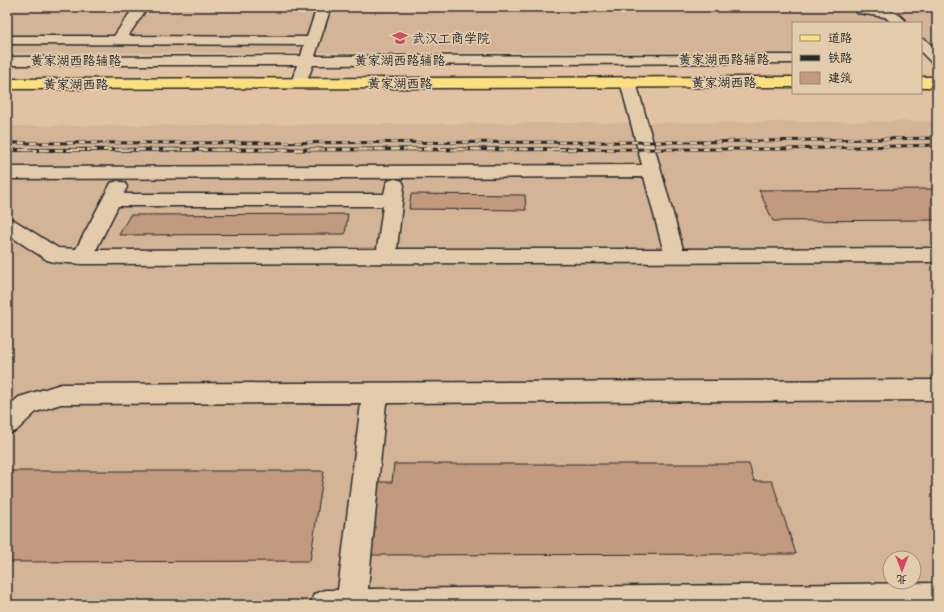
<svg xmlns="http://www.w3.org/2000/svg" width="944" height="612" font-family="'Gochi Hand','LXGW WenKai TC',sans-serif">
	<rect width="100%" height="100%" fill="#e1c3a4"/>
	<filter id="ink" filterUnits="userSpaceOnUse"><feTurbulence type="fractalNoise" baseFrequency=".025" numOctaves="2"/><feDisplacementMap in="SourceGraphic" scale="8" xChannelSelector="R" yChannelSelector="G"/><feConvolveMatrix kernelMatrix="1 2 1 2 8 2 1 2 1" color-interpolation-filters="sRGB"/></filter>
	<g filter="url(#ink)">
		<path fill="#d4b497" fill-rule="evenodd" d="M7,7H937V53H921V23H793V52L7,53Z
			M937,121V605H7V126ZM890,558H914V582H890Z"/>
		<path fill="#c19a80" stroke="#2b2b2b" d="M937,189V220L773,221L759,190Z
			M411,194L525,195L526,210L409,209Z
			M348,214L345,234L119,235L130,215Z
			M394,464H749L754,481H772L796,554L367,555L374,482H392Z
			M7,471H324L310,561L7,562Z"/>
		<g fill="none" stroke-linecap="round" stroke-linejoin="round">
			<g stroke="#2b2b2b" stroke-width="3">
				<path id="minor" d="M134,7H148L128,36L307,37L317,7H331L315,56L793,55V63L313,65L305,86L299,88L293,86L291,83L297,65H7V57L301,56L304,45L7,44V36H114Z
					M853,7C872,7 895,6 907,23H892L885,17L857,13Z
					M921,39L926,40L937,51V64L932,63L921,52Z
					M628,77L633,79L636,82L683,249L937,248V262L82,264L54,262L47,260L7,234V218L14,220L58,248L76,249L109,187L111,183L118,181L125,183L127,187L124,194H384L386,185L388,181L395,179L402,181L404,185L397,249H663L644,177L7,179V167L642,165L620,82L623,79ZM118,206H383L377,249L96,250Z
					M937,380V400L386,403L368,589L937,583V605H310L314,594L325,590H338L361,403L61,404L36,412L16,431L7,434V407L19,397L61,384Z"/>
			</g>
			<g stroke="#2b2b2b" stroke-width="3">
				<path id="major" d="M793,77V87L7,89V79Z
					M921,77H937V87H921Z"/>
			</g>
			<use href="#minor" fill="#e2ccac" fill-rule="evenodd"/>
			<use href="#major" fill="#fce080" fill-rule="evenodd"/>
			<g stroke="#2b2b2b" stroke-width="3">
				<path id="rail-far1" d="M7,143L696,142L937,138
					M7,150L784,149L937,145"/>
			</g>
			<g stroke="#2b2b2b" stroke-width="4">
				<path id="rail" d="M7,150L589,149"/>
			</g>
			<use href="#rail-far1" stroke="#e2ccac" stroke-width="2" stroke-dasharray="6" stroke-linecap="butt"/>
			<use href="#rail" stroke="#e2ccac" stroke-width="2.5" stroke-dasharray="8" stroke-linecap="butt"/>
		</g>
	</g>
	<defs>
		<g id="university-bare" transform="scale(1.2)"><path d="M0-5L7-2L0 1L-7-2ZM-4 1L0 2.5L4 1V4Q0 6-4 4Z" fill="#d1495b" stroke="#e2ccac" stroke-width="2.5" paint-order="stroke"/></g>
	</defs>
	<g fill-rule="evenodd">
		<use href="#university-bare" x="400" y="38"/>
	</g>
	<g text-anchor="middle" stroke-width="3.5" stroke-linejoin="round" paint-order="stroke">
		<g font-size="13" fill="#2b2b2b" stroke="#e2ccac" text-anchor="start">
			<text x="412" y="43">武汉工商学院</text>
		</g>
		<g font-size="13" fill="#2b2b2b" stroke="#e2ccac">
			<text x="724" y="64">黄家湖西路辅路</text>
			<text x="76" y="65">黄家湖西路辅路</text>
			<text x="400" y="65">黄家湖西路辅路</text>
			<text x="724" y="87">黄家湖西路</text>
			<text x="400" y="88">黄家湖西路</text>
			<text x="76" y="89">黄家湖西路</text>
		</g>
	</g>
	<rect width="944" height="612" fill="none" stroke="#e2ccac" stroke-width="24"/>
	<rect x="12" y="12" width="920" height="588" fill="none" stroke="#2b2b2b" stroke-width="1.5" filter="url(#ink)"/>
	<rect x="792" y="22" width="130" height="72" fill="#e2ccac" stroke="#998c78"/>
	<rect x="800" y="35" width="20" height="6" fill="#fce080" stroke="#998c78"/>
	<text x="828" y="42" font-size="12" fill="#2b2b2b">道路</text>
	<rect x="800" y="55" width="20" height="6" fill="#2b2b2b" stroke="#998c78"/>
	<text x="828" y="62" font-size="12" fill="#2b2b2b">铁路</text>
	<rect x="800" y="72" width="20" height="12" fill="#c19a80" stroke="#998c78"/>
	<text x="828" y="82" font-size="12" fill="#2b2b2b">建筑</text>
	<g transform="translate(902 570) rotate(180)"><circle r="19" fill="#e2ccac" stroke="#998c78"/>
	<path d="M0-3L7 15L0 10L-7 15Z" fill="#d1495b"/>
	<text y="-6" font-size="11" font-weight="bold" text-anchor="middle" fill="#2b2b2b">北</text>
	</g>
</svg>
